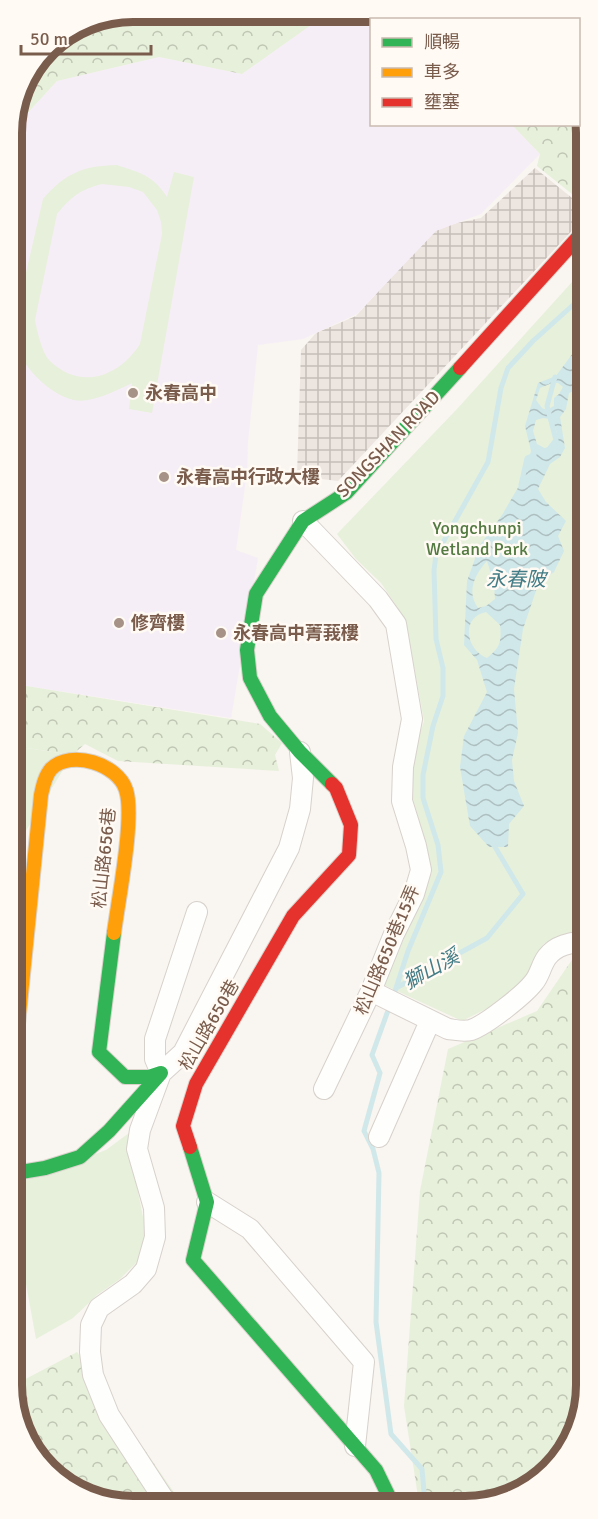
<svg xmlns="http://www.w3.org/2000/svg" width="598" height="1519" font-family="Signika,'Noto Sans TC',sans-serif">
	<defs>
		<pattern id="industrial-grid" width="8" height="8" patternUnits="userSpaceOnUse" patternTransform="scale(1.5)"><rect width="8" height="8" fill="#ede5e0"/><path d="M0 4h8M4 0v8" fill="none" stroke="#c5bdb8"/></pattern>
		<pattern id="forest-crowns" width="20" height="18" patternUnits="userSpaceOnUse" patternTransform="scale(1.5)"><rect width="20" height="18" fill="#e7f0db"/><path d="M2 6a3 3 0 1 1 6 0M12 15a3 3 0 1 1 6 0" fill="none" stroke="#c0c6b4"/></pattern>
		<pattern id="water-waves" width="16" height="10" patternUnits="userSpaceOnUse" patternTransform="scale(1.5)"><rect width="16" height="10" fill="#d0e8ea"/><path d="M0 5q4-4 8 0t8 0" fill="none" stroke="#aebfc0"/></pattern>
	</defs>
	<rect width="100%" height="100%" fill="#f9f5f0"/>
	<path fill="url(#industrial-grid)" d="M535,168L582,206V220L338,481L297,476L301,350L316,333L356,316L437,227L481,218Z"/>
	<path fill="#f6eef6" d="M328,13L403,14L420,19L372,20V124L512,125L540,154L481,214L436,231L357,314L303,339L258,345L248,442L247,472L236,550L258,558L231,718L14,684L12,130L57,81L159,57L242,74Z"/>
	<path fill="url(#forest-crowns)" d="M133,12L328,13L242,74L159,57L57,81L12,130L25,79L53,42L91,20Z
		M403,14H489L498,19H420Z
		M579,96L582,102V202L537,166L540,154L512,125L578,124Z
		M14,684L260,724L282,743L275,755L279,771L118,761L85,744L72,755L14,746Z
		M578,951L584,954L586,1393L561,1460L496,1503H419L404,1406L420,1191L448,1049L537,1011Z
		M77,1352L182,1504L110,1505L53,1477L16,1417V1384Z"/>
	<path fill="#e7f0db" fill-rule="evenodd" d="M117,165C140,173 153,175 167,197L174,172L194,177L152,413L129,409L132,383C118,390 90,404 74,400C46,394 13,358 13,329L43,199C66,173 82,166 117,165ZM102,184L129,187L143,192L157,210L161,222L162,234L140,344C119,377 80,391 49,360C42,352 37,331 35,320L57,214C71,197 81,189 102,184Z
		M582,271L584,936L570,933L543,944L533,976L518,993L462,1021L384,985L432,872L427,847L412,796L410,775L415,748L424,721L409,639L398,608L381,583L356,559L337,534L457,409Z
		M14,746L72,755L24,834L20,857L14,869Z
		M129,1133L132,1142V1162L146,1232L139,1260L120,1279L97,1295L73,1318L36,1339L17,1234L23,1181L106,1150Z"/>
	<path fill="url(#water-waves)" fill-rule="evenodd" d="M581,342H583V387L569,393L566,409L560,417L565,448L560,457L550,464L538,489L546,502L566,521L558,536L564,551L554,572L539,582L523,629L514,689L518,733L512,760L514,781L524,806L509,824L508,847H489L470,826L460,767L464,736L487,692L477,660L464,645L467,581L480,545L502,515L523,479L531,451L525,426L538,383L556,376ZM552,383H558L563,387L559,394L554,398V406L547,410L542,408L536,400L540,388ZM543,418L550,419C559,430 559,440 550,451L537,444L533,431L536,420ZM487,561L494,584L495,599L486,606L478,608C466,592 475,574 487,561ZM486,612L500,625C502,641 500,648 487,658C465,649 461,617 486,612Z"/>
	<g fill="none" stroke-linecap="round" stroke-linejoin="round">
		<path stroke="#d0e8ea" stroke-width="5" d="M543,452L549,449L556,440L547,406L555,377
			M521,485L527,458L534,455
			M396,988L408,951L441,872L438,845L423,798V775L433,726L443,696V668L436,639L434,570L436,555L488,462L501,388L508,368L533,341L583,296
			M393,997L396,988L487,938L523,894L492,842
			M390,1005L372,1055L380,1073L364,1131L373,1149L379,1173L376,1322L391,1434L422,1469L425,1503"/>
		<g stroke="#d7d1cb" stroke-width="22">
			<path id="street" d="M303,521L378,599L396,624L412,719L403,767L402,801L416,846L421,870L414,894L394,934L371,991L324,1089
				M371,991L448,1029C456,1030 463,1032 471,1030C486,1025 524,995 534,982C540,975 541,965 547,957C555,946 572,941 584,943
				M161,1073L155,1059V1039L197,912
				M379,1137L430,1021
				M207,1202L250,1229L364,1362L355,1446
				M171,1504L163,1498L109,1415L93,1375L90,1352L91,1325L99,1308L133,1284L146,1269L155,1237L154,1208L137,1149L140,1130L161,1073L183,1053L289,848L300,809L303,778L300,752"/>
		</g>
		<g stroke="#d9d2cb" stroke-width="16">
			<path id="fast" d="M332,784L300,752L270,716L250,678L247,650L256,594L303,521L346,493L460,368
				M190,1147L207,1202L193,1260L376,1470L392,1503
				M15,1173L45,1168L80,1157L109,1131L161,1073L149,1077H125L99,1052L114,933"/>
		</g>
		<g stroke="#d9d2cb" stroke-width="16">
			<path id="slow" d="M15,1054L41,795C43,786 45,776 51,769C71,749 118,764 126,790C135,817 118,901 114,933"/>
		</g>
		<g stroke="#d9d2cb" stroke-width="16">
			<path id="jam" d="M460,368L582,233
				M190,1147L183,1126L196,1084L293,916L349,855L351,825L336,788L332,784"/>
		</g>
		<use href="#street" stroke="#fefefd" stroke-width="20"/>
		<use href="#fast" stroke="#30b455" stroke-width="14"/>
		<use href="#slow" stroke="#ff9f0a" stroke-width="14"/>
		<use href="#jam" stroke="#e5322d" stroke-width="14"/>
	</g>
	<g fill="#a69286" stroke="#fffaf3" stroke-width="2">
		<circle cx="133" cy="393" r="6"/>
		<circle cx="164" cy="477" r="6"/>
		<circle cx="119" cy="623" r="6"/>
		<circle cx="221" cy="633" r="6"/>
	</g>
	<g text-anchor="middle" stroke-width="5" stroke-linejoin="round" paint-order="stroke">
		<g font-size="18" font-weight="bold" fill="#7a5c4d" stroke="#fffaf3" text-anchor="start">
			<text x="145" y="399">永春高中</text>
			<text x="176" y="483">永春高中行政大樓</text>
			<text x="131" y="629">修齊樓</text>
			<text x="233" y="639">永春高中菁莪樓</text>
		</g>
		<g font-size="18" fill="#7a5c4d" stroke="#fffaf3">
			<text transform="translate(388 444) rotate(-46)" y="6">SONGSHAN ROAD</text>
			<text transform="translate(104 858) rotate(-84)" y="6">松山路656巷</text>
			<text transform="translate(387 950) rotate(-67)" y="6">松山路650巷15弄</text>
			<text transform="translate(209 1025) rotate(-60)" y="6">松山路650巷</text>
		</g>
		<g font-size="18" fill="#537a41" stroke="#fffaf3">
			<text x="477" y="534">Yongchunpi<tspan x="477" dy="21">Wetland Park</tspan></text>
		</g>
		<g font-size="20" font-style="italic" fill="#437c86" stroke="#fffaf3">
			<text x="516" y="586">永春陂</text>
			<text transform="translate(431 969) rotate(-29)" y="7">獅山溪</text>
		</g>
	</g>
	<path d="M0 0H598V1519H0ZM133 22H465A111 111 0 0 1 576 133V1385A111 111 0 0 1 465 1496H133A111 111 0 0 1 22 1385V133A111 111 0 0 1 133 22Z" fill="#fffaf3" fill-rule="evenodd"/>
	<path fill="none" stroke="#7a5c4d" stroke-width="8" d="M133 22H465A111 111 0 0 1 576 133V1385A111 111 0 0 1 465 1496H133A111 111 0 0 1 22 1385V133A111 111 0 0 1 133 22Z"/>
	<rect x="370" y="18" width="210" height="108" fill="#fffaf3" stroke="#cabbb1" stroke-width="1.5"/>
	<rect x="382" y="38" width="30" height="9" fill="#30b455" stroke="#cabbb1" stroke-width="1.5"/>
	<text x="424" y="48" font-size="18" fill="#7a5c4d">順暢</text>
	<rect x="382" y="68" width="30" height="9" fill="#ff9f0a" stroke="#cabbb1" stroke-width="1.5"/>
	<text x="424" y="78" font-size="18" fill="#7a5c4d">車多</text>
	<rect x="382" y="98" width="30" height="9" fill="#e5322d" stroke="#cabbb1" stroke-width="1.5"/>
	<text x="424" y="108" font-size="18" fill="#7a5c4d">壅塞</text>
	<path d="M21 45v9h130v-9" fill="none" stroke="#7a5c4d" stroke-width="3"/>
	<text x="30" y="45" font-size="18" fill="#7a5c4d" stroke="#fffaf3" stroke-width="4.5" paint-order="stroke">50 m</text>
</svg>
